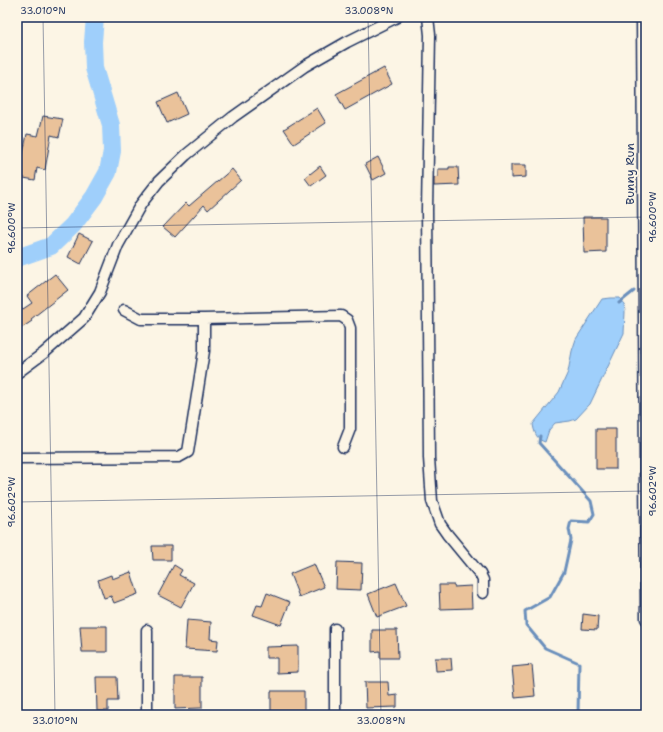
<svg xmlns="http://www.w3.org/2000/svg" width="663" height="732" font-family="'Shantell Sans',sans-serif">
	<rect width="100%" height="100%" fill="#fcf5e5"/>
	<filter id="ink" filterUnits="userSpaceOnUse"><feTurbulence type="fractalNoise" baseFrequency=".025" numOctaves="2"/><feDisplacementMap in="SourceGraphic" scale="8" xChannelSelector="R" yChannelSelector="G"/><feConvolveMatrix kernelMatrix="1 2 1 2 8 2 1 2 1" color-interpolation-filters="sRGB"/></filter>
	<g filter="url(#ink)">
		<path fill="#9fcffb" stroke="#6a8fbc" d="M611,298H620L624,304L625,312L624,333L590,404L576,419L570,421L555,423L549,430L545,442C537,440 534,432 533,424L559,392L568,372L572,351L576,339L602,299Z"/>
		<g fill="none" stroke-linecap="round" stroke-linejoin="round">
			<path stroke="#6a8fbc" stroke-width="3" d="M619,303L634,291
				M540,436L539,443L591,501L594,514L589,522L571,521L569,529L571,540L564,572L550,597L525,611L526,625L545,648L579,663L578,715"/>
			<path stroke="#9fcffb" stroke-width="18" d="M17,258L51,246L73,225L94,197L108,172L112,151L111,125L94,68L93,42L95,17"/>
		</g>
		<path fill="#eac29a" stroke="#1b2f5e" d="M384,68L392,84L345,110L336,94Z
			M178,93L187,114L167,123L158,102Z
			M317,108L326,123L294,144L284,129Z
			M43,116L63,119L59,137L51,135L45,170L37,168L35,180L18,177L27,134L38,136Z
			M378,157L386,173L373,180L365,164Z
			M511,165H526V177L511,178Z
			M320,166L326,175L311,186L305,178Z
			M449,167H458L459,185L434,186V178L438,177V169H449Z
			M232,169L241,180L208,210L204,205L175,237L163,227L186,203L189,206Z
			M583,217H606V252L584,253Z
			M79,234L93,241L81,264L68,257Z
			M55,274L68,290L31,319L32,321L17,331V313L32,303L27,296Z
			M596,429H616V469H596Z
			M152,546H171V560H153Z
			M337,562L362,563L361,590L336,589Z
			M314,564L324,587L299,597L290,574Z
			M174,565L182,570L179,575L194,583L181,607L158,595Z
			M131,572L138,594L114,603L111,596L104,598L98,580L111,575L112,579Z
			M396,583L406,606L377,617L368,594Z
			M439,585H454V587L471,586L472,608L440,609Z
			M267,593L290,602L281,625L253,615L257,605L262,606Z
			M583,614L598,616L597,630L582,629Z
			M187,620L211,622L210,639L218,640L217,651L185,649Z
			M80,626H107V652H82Z
			M372,630H397L398,658H380V651L372,652Z
			M298,646V672L277,673V658H266V647Z
			M435,658H451L452,670L436,671Z
			M532,665L535,696L515,698L512,667Z
			M96,677H117L118,701H108V711H97Z
			M175,677H202V708L175,709Z
			M365,682H388L389,696L397,695V707L366,708Z
			M271,691H304V714L271,715Z"/>
		<g fill="none" stroke-linecap="round" stroke-linejoin="round">
			<g stroke="#1b2f5e" stroke-width="13">
				<path id="minor" d="M428,17L430,35L427,210L428,321L429,458L432,501L440,524L447,534L480,574L483,580V593
					M642,17L646,619
					M204,319L341,316L347,320L350,328V429L343,447
					M17,373L44,353L84,318L100,292L118,245L141,204L159,181L186,155L233,117L305,66L347,42L397,17
					M17,458L179,457L188,452L204,351V319H141L124,310
					M335,629V715
					M147,715V630"/>
			</g>
			<use href="#minor" stroke="#fcf5e5" stroke-width="10"/>
		</g>
	</g>
	<path fill="none" stroke="#1b2f5e" stroke-width="1" stroke-opacity="0.45" d="M43,17L55,715M368,17L381,715M17,228L646,217M17,502L646,491"/>
	<g text-anchor="middle" stroke-width="4" stroke-linejoin="round" paint-order="stroke">
		<g font-size="12" fill="#1b2f5e" stroke="#fcf5e5">
			<text transform="translate(630 174) rotate(-90)" y="4">Bunny Run</text>
		</g>
	</g>
	<rect width="663" height="732" fill="none" stroke="#fcf5e5" stroke-width="44"/>
	<rect x="22" y="22" width="619" height="688" fill="none" stroke="#1b2f5e" stroke-width="1.5"/>
	<g font-size="10" text-anchor="middle" fill="#1b2f5e">
		<text x="43" y="14">33.010°N</text>
		<text x="369" y="14">33.008°N</text>
		<text transform="translate(652 217) rotate(-90)" y="4">96.600°W</text>
		<text transform="translate(11 228) rotate(-90)" y="4">96.600°W</text>
		<text transform="translate(652 491) rotate(-90)" y="4">96.602°W</text>
		<text transform="translate(11 502) rotate(-90)" y="4">96.602°W</text>
		<text x="55" y="724">33.010°N</text>
		<text x="381" y="724">33.008°N</text>
	</g>
</svg>
